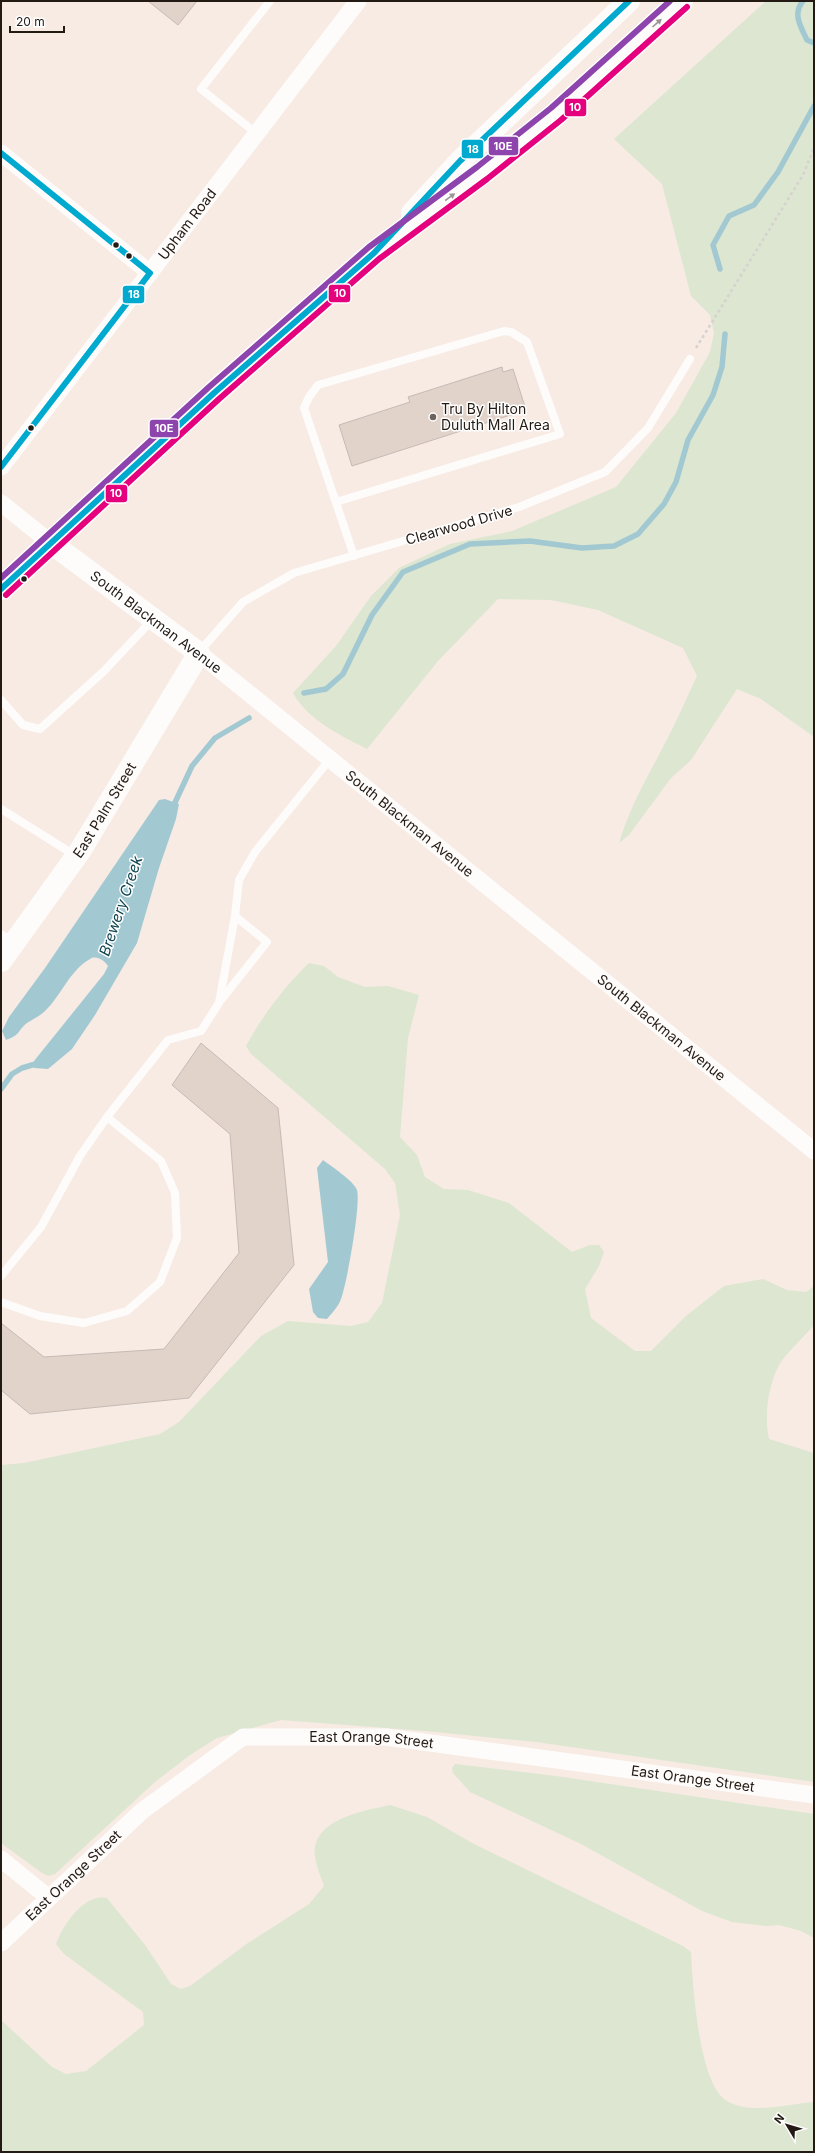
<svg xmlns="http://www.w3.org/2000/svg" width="815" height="2153" font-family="Inter,sans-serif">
	<rect width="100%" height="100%" fill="#f7ebe4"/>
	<path fill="#dde6d0" d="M766,1H814V737L761,699L737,689L691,760L671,778L629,835L619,843C631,804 646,780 664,745C676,723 686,699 697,676L683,648L598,610L551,600L498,599L438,661L367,749C340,735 308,720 293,693L336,646L371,596L399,568L450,544L512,531L616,487L676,413L710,352L714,333L710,315L691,296L662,184L614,139Z
		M309,963L324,966L338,977L365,987L388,986L419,995L408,1038L400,1137L417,1155L425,1177L444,1189L468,1190L509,1203L572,1252L590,1245H599L604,1252L599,1266L585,1289L591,1318L635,1351H651L686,1316L724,1286L763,1279L787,1290L806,1292L814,1286V1325C805,1336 784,1355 778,1367C768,1387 764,1417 769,1439L814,1453V1782L536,1742L425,1731L281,1720L217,1738L190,1755L155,1782L55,1874L48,1876L42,1873L1,1843V1465L24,1463L160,1434L179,1422L261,1336L288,1321L351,1326L368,1322L382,1303L400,1215L395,1183L385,1169L251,1054L246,1046C262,1016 285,986 309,963Z
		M455,1764L556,1776L814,1814V1938L801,1931L779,1925L767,1926L732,1922L702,1911L581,1844L470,1792L453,1773L452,1768Z
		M390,1805L427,1817L474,1844L683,1946L691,1952C693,1984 698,2084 727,2101C750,2115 789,2104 814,2102V2152H1V2020L52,2067L66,2074L86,2071L144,2025L143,2012L64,1954L56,1944C63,1925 84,1893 107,1898L145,1945L171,1984L181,1989L190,1986L248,1943L309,1904L324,1886C321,1877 316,1866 315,1856C311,1819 364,1811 390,1805Z"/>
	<path fill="#a2c9d2" d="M165,799L179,804L176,819L159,868L137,943L95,1015L72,1049L48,1069L34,1068V1061L104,974L108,966C104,960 96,955 90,959C70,970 61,996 45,1011C40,1016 33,1019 27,1023C16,1032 22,1034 6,1040L2,1031L9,1017L45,968L159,800Z
		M323,1160C331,1166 354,1181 357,1190C361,1204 347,1283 341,1299C338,1307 332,1313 327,1319L318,1318L313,1312L309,1289L328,1262L317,1168Z"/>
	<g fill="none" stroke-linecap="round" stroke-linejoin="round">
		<path stroke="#a2c9d2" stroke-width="5.5" d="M803,1C792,14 801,27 807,40L814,43
			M720,269L713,245L729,216L754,205L778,172L814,106
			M304,693L326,689L343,674L372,615L403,572L470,544L530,541L582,548L614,546L638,534L664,504L676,482L688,440L713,395L722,367L725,334
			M172,809L192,766L215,738L249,718
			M1,1089L12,1074L22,1068L39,1063"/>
	</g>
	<path fill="#e2d3ca" stroke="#c5bbb5" d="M148,1H197L178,25Z
		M502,367L503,372L513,369L526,410L352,466L339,425L410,402L408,397Z
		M201,1043L278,1108L294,1265L189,1398L30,1414L1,1390V1323L44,1357L164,1349L239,1253L230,1134L172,1085Z"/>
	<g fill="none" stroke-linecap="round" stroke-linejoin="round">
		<path stroke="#d5d2cf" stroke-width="2.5" stroke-dasharray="3 3" stroke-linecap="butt" d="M696,348L803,175L814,148"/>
		<path stroke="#fefcfb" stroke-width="8" d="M257,134L201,89L270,1
			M336,502L560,434L527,342L511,332L504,331L318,385L309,397L304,408L354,556
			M199,652L243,602L294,573L519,507L605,472L648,428L690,359
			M1,700L23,725L40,729L104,671L152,620
			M1,809L76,856
			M1,934L13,943
			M221,1000L267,942L235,916
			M1,1276L41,1227L80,1156L107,1117L168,1040L201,1031L219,1003L235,916L239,880L255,852L330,759
			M1,1302L40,1316L84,1323L127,1311L160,1282L177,1238L175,1193L161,1161L107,1117"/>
		<g stroke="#fefcfb" stroke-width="17">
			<path d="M1,153L150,273"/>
			<path id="s1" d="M1,467L358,1"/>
			<path d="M1,503L51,543"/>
			<path id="s2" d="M199,653L814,1151"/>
			<path d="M1,1859L49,1898"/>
			<path id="s3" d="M1,1943L142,1811L243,1737H386L814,1795"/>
		</g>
		<path stroke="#fefcfb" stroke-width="22" id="s4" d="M1,961L80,851L199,653L51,543"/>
		<path stroke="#fefcfb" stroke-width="22" d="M412,213L460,161L629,1
			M1,589L214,393L374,253L482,173L556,114L682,1"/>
		<g stroke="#fff" stroke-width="9">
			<path id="bus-1" d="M1,153L150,273L1,467
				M1,589L214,393L374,253L460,161L629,1"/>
		</g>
		<g stroke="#fff" stroke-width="9">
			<path id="bus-2" d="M6,595L219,399L379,259L487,179L561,120L687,7"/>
		</g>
		<g stroke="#fff" stroke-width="9">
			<path id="bus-3" d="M1,578L209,387L369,247L477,167L551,108L670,1"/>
		</g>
		<use href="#bus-1" stroke="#00a9ce" stroke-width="6"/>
		<use href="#bus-2" stroke="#e5007d" stroke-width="6"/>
		<use href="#bus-3" stroke="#8e44ad" stroke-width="6"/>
	</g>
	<defs><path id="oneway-solid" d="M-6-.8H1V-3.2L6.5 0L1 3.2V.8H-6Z"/></defs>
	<g fill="#9b9693">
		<use href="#oneway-solid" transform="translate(657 23) rotate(-42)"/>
		<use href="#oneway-solid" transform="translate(450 197) rotate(-36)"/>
	</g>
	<g fill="#231a14" stroke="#fff" stroke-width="1.5">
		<circle cx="116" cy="245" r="3.5"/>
		<circle cx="129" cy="256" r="3.5"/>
		<circle cx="31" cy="428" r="3.5"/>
		<circle cx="24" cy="579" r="3.5"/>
	</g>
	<circle fill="#6d635d" stroke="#fff" stroke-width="1.5" cx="433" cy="417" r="4"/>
	<g text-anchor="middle" stroke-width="3" stroke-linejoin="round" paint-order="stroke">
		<g font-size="14" fill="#231a14" stroke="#fff">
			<text dy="5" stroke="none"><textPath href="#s1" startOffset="306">Upham Road</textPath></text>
			<text transform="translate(459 525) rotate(-16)" y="5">Clearwood Drive</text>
			<text transform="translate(156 622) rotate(37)" y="5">South Blackman Avenue</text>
			<text dy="5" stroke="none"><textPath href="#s4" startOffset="183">East Palm Street</textPath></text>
			<text dy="5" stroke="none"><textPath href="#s2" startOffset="271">South Blackman Avenue</textPath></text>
			<text dy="5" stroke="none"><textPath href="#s2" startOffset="595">South Blackman Avenue</textPath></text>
			<text dy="5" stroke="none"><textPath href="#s3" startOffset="447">East Orange Street</textPath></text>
			<text dy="5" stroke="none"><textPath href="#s3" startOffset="771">East Orange Street</textPath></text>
			<text dy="5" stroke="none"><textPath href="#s3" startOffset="99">East Orange Street</textPath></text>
		</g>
		<g font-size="14" fill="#231a14" stroke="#fff" text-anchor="start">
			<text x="441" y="414">Tru By Hilton<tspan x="441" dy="16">Duluth Mall Area</tspan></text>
		</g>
		<g font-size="15" font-style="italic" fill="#0d4450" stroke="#fff">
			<text transform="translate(121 906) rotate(-71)" y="5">Brewery Creek</text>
		</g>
	</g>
	<g stroke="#fff" stroke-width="1.5">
		<rect x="564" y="98" width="23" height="19" rx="4" fill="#e5007d"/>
		<rect x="488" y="136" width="31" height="20" rx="4" fill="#8e44ad"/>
		<rect x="461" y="139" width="23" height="20" rx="4" fill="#00a9ce"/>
		<rect x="328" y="284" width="23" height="19" rx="4" fill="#e5007d"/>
		<rect x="122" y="285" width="23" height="19" rx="4" fill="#00a9ce"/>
		<rect x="149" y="419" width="30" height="19" rx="4" fill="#8e44ad"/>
		<rect x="105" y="484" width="23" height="19" rx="4" fill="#e5007d"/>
	</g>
	<g font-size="11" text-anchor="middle" font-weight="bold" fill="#fff">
		<text x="575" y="111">10</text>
		<text x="503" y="150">10E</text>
		<text x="473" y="153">18</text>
		<text x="340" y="297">10</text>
		<text x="134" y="298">18</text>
		<text x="164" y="432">10E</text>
		<text x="116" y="497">10</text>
	</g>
	<rect width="815" height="2153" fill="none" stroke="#231a14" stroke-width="4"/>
	<g transform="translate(787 2125) rotate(308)" stroke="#ffffff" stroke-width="3" paint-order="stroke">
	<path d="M0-3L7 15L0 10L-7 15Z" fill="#231a14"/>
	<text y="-6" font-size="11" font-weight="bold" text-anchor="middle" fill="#231a14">N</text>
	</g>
	<path d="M10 26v6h54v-6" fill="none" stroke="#231a14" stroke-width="2"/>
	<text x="16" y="26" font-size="12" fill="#231a14" stroke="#ffffff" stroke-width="3" paint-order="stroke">20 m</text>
</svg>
